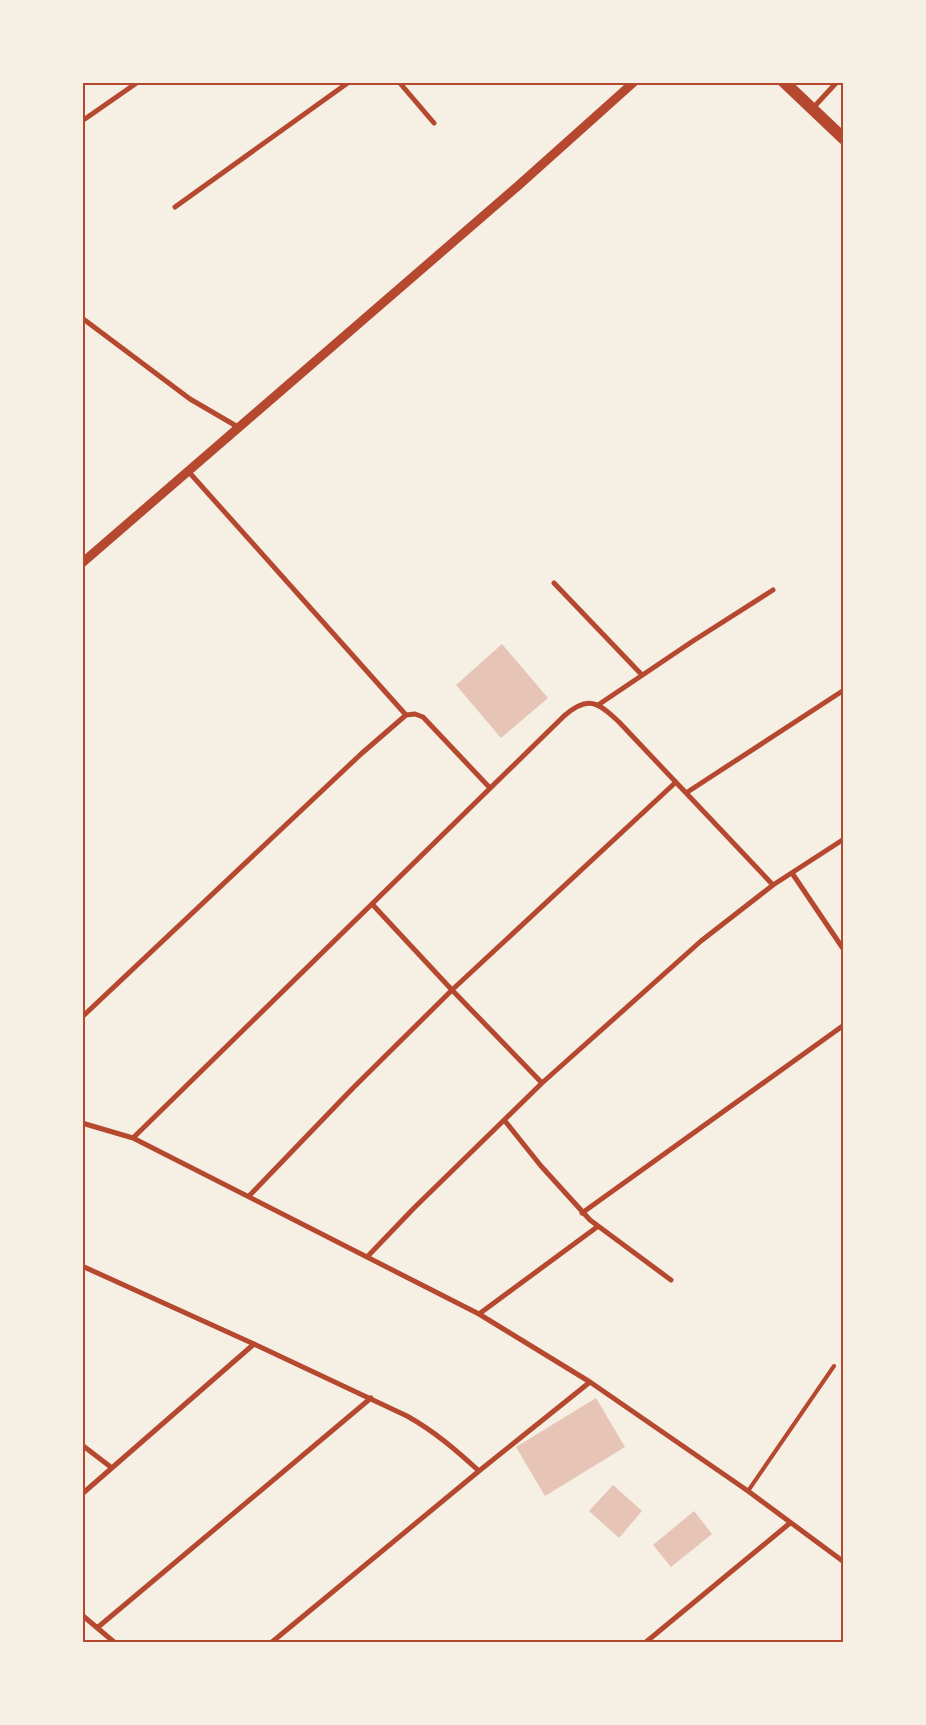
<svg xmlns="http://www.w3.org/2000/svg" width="926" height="1725" font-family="Spectral,serif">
	<rect width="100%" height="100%" fill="#f6efe4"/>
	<path fill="#e6c5b7" d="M502,644L548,698L501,738L456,685Z
		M596,1398L625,1447L545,1496L516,1447Z
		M613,1485L642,1511L619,1538L589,1511Z
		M694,1511L712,1534L671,1567L653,1545Z"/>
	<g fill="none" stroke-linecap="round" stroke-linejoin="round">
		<path stroke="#b5482f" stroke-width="4" d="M748,1491L834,1366"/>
		<path stroke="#b5482f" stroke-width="5" d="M399,82L434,123
			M813,108L837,82
			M82,121L138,82
			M175,207L349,82
			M82,318L190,399L238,427
			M188,471L406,715
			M554,583L642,675
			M598,705L693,641L773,590
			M686,793L844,690
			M792,873L844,950
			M372,904L452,990L542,1083
			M82,1017L361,754L406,715L415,714L423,717L490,788
			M505,1121L541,1166L590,1220L671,1280
			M82,1123L133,1138L479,1314L590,1382L748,1491L844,1562
			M133,1138L564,716C588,695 598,702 619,722L773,885
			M249,1196L353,1088L452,990L676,782
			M582,1213L844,1025
			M367,1257L414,1208L542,1083L701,941L773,885L844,839
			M82,1266L254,1344L407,1416C434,1431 456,1450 479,1471
			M479,1314L597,1227
			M82,1445L112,1468
			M82,1494L254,1344
			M82,1615L114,1642
			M97,1628L371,1398
			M272,1642L479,1471L590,1382
			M646,1642L790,1523"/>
		<path stroke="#b5482f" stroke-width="9" d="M82,563L519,185L634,82"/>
		<path stroke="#b5482f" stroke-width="12" d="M784,82L844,139"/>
	</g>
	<rect width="926" height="1725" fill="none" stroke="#f6efe4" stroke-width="168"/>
	<rect x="84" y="84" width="758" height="1557" fill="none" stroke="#b5482f" stroke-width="2"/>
</svg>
